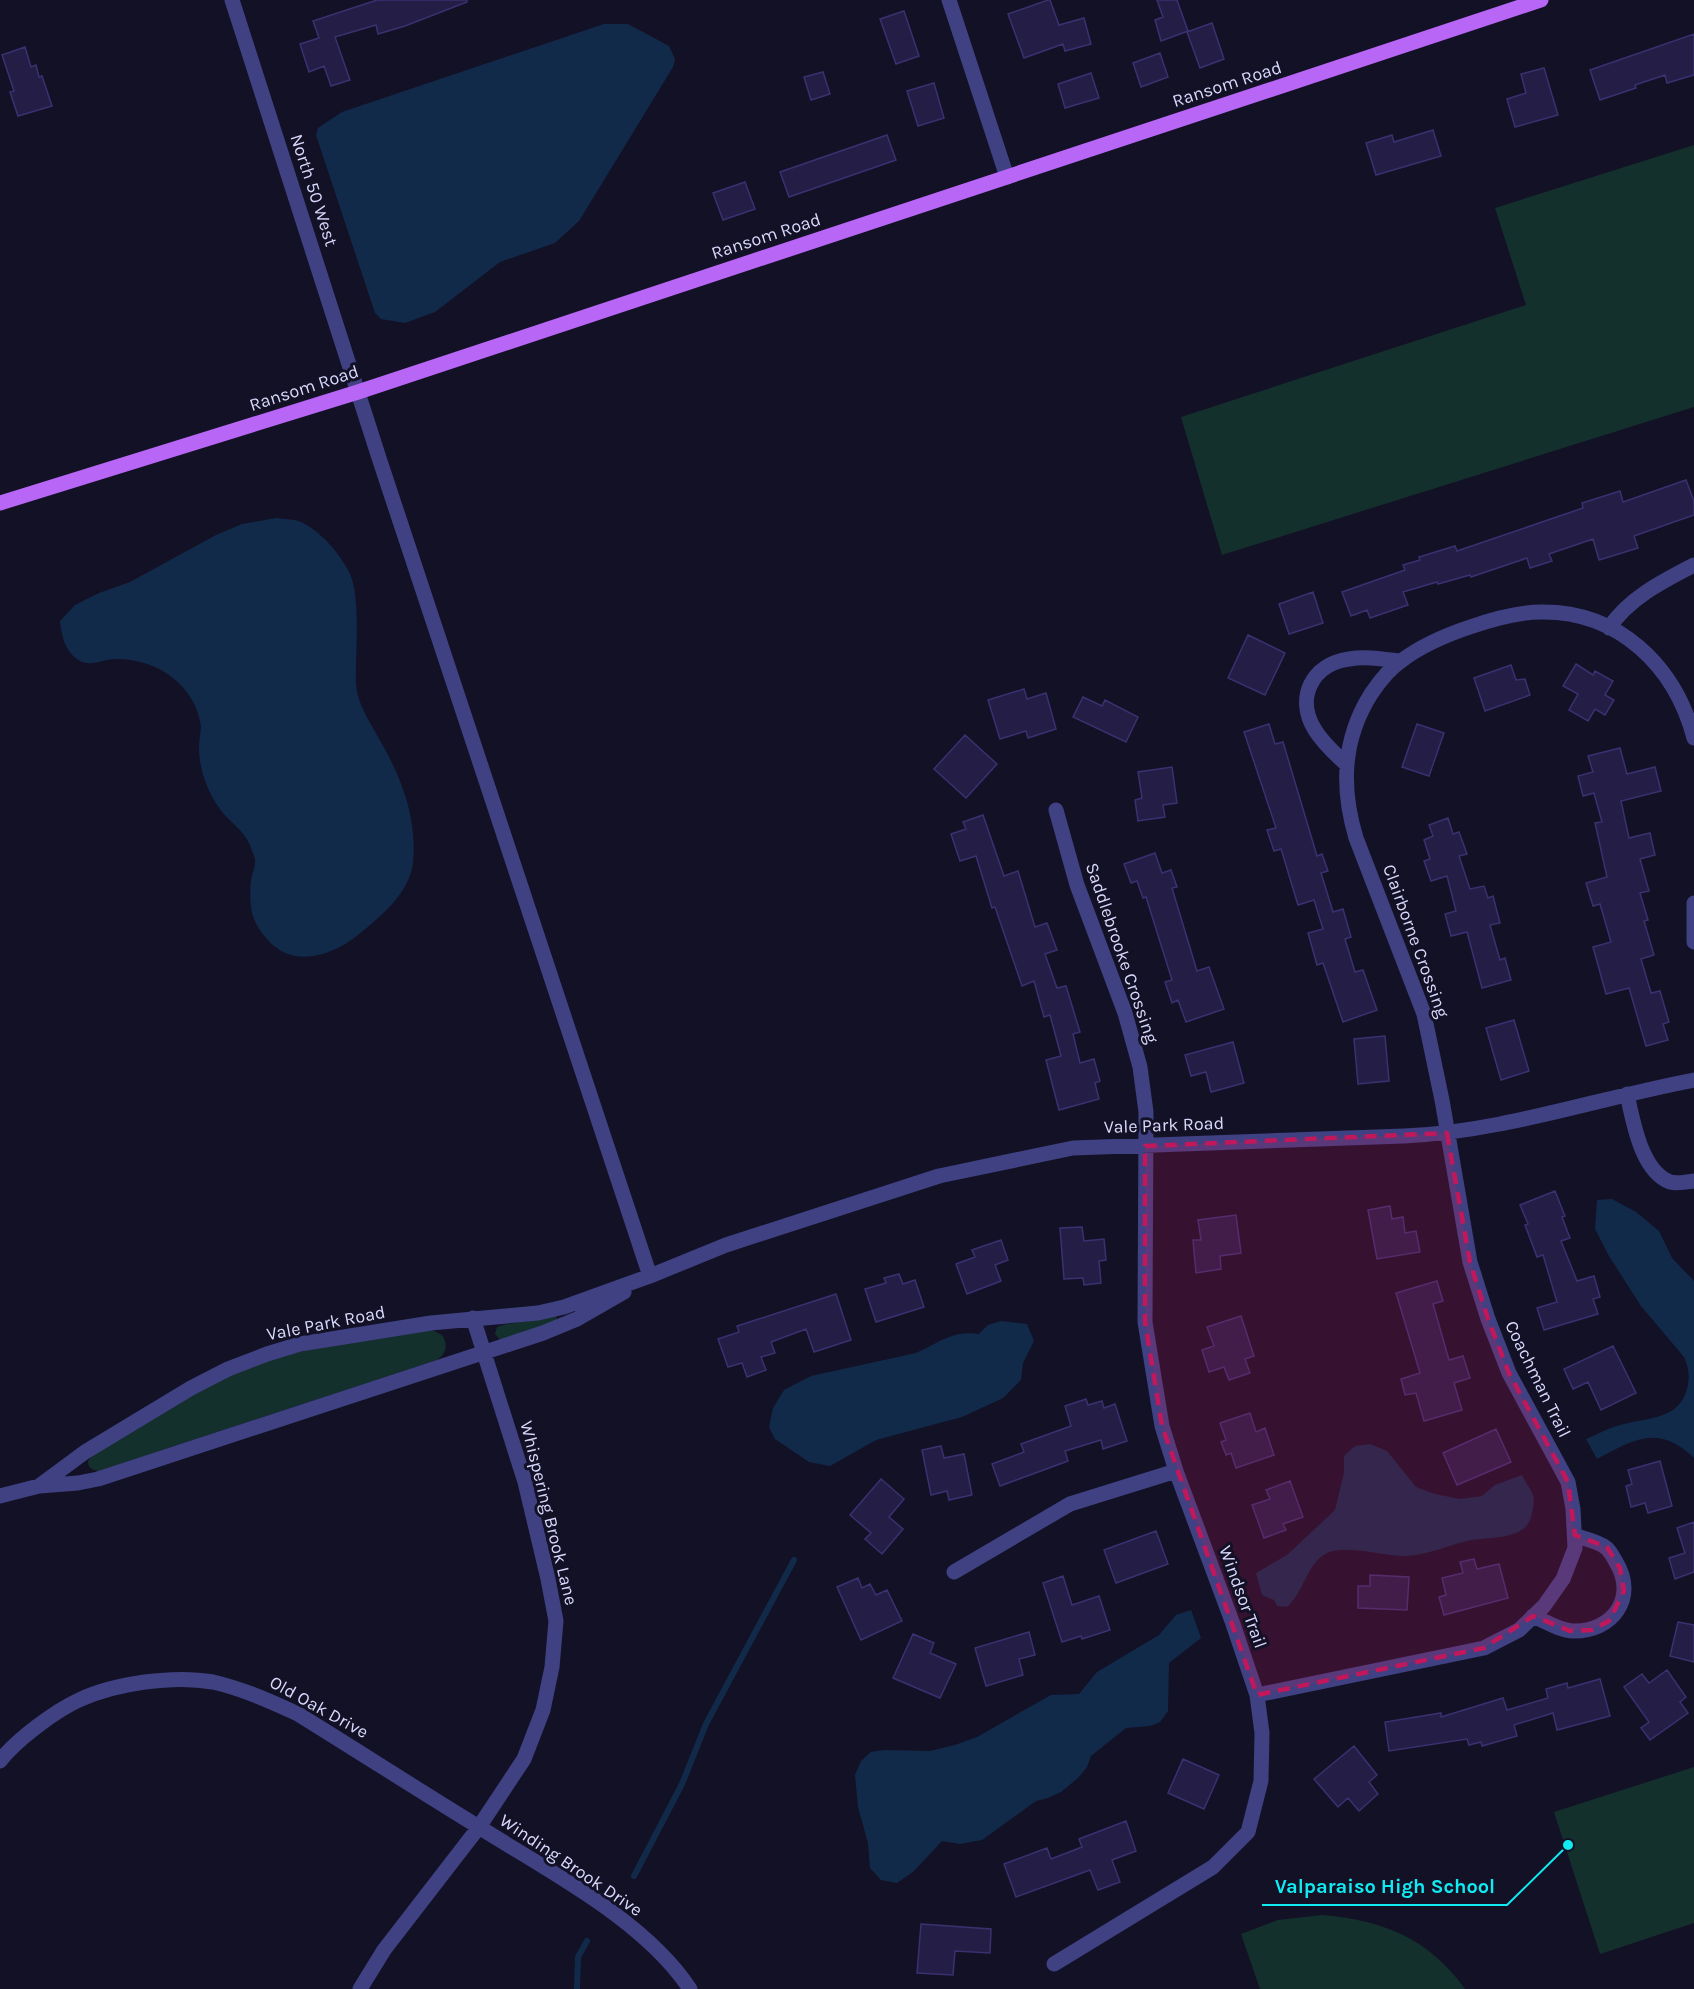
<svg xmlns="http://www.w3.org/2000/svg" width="1694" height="1989" font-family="Karla,sans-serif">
	<rect width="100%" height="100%" fill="#131126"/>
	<path fill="#14302d" d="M1694,145V407L1222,555L1181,417L1526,305L1495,208Z
		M556,1316L558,1322L500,1340L495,1334L497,1327C509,1322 541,1320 556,1316Z
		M432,1330L442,1335C448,1344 447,1353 437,1360L98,1471C92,1470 88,1468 88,1461L92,1455C142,1429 187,1393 239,1371C301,1346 367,1340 432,1330Z
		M1694,1767V1923L1600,1954L1554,1812Z
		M1322,1915C1382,1920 1429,1938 1465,1989H1260L1241,1934L1278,1920Z"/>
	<path fill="#122a4a" d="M604,24H628L669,46L675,59L673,67L579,221L555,243L500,262L435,312L405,323L381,319L375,313L316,135L318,128L342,112Z
		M276,518C284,519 294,519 301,522C313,527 325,539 333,548C339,556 346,565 350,574C361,598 355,656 356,683C357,705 372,725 382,744C403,781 417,820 413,862C410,893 380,917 358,935C330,957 292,969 266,938C258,929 252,918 251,906C250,898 250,888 251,880C252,874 256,866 255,859C254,855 251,849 250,845C244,830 229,822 220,809C207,791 199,769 199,747C199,740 201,732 201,726C195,684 156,658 115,659C104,659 91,667 80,661C65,652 62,637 60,621L75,605L99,593L130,582L216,535L242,524Z
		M1612,1199L1636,1212L1659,1231L1672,1258L1694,1281V1458C1658,1424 1635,1439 1597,1459L1586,1439C1596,1435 1606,1429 1617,1426C1644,1417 1678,1422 1687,1389C1690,1377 1689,1368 1684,1357L1641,1306L1609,1256L1595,1229L1597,1200Z
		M1001,1321L1027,1324L1034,1341L1023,1363L1021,1380L1003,1398L962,1417L876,1440L830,1466L809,1462L775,1439L769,1427L773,1408L784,1390L811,1376L916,1353C939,1343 952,1330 979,1334L988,1325Z
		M1370,1444L1387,1451L1416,1487L1435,1494L1460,1499L1482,1496L1495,1485L1522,1475C1525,1482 1530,1488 1533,1495C1535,1500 1533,1507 1532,1513C1528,1542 1488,1536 1467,1541C1446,1546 1425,1556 1404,1556C1383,1556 1346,1544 1327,1553C1306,1564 1305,1591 1287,1607L1277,1606L1274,1600L1262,1595L1256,1573L1287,1555L1335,1510L1344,1473V1456L1355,1446Z
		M1191,1610L1201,1638L1169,1663L1168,1711L1160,1722L1150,1726L1126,1728L1091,1756L1087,1767L1078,1778L1061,1792L1048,1798L1036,1801L982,1840L960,1844L942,1841L913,1872L897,1883L881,1880L870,1868L868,1843L858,1807L855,1775L861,1761L871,1752L884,1750L930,1751L955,1745L977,1737L1051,1695L1079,1694L1097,1672L1159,1635L1176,1615Z"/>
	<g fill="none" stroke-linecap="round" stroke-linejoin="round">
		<path stroke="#122a4a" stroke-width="6" d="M634,1876L682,1784L706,1724L794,1560
			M577,1989L578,1957L587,1941"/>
	</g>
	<path fill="#241e46" stroke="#3a3171" stroke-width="1.5" d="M377,0H467V2L405,26L378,34L376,25L335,37L350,80L331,86L324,66L309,72L300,44L319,38L313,21Z
		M1048,0H1050L1059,25L1084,18L1091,44L1065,51L1063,44L1024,58L1008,14Z
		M1157,0H1177L1188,31L1161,41L1155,20L1163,17Z
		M904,11L919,56L896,64L880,19Z
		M1212,23L1224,59L1200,68L1187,32Z
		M1694,34V75L1667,83L1665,75L1635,85L1636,88L1600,100L1590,70Z
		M25,47L31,67L36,65L39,77L42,76L52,106L18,116L10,92L14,91L2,55Z
		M1160,53L1168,77L1141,87L1133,63Z
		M1544,68L1558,115L1515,127L1507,99L1526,93L1521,74Z
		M823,72L830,94L811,100L804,77Z
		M1091,73L1099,98L1065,108L1058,84Z
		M934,83L944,118L918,126L907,91Z
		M1433,130L1441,156L1376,175L1366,143L1392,135L1394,142Z
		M887,135L896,160L789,197L780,172Z
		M745,182L755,209L723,220L713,193Z
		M1686,480L1694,501V515L1634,536L1638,548L1599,560L1593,539L1549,554L1552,561L1530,568L1527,558L1471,577L1470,575L1438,584L1437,582L1403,592L1408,605L1370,618L1367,610L1351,616L1342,592L1405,570L1403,565L1420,560L1419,557L1455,546L1457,551L1583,508L1582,503L1620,491L1623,502Z
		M1313,592L1323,623L1289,634L1279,604Z
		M1248,635L1285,653L1265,695L1228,678Z
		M1576,664L1593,675L1595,671L1613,681L1605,695L1614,700L1605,715L1595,709L1588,721L1569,710L1578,694L1563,686Z
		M1511,665L1516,680L1525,679L1530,695L1485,711L1474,678Z
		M1024,689L1027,699L1046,693L1056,729L1028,738L1026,731L1000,739L988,700Z
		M1083,697L1102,706L1105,700L1138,717L1126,742L1073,717Z
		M1269,724L1275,744L1283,742L1317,856L1322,854L1328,871L1321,873L1333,912L1343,909L1351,937L1345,939L1355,972L1363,970L1377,1010L1343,1022L1323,963L1317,965L1308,933L1323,929L1314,900L1298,905L1281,849L1274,851L1267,830L1276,828L1244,732Z
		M1417,724L1444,733L1429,776L1402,767Z
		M965,735L997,764L966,798L934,769Z
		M1620,748L1627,774L1655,767L1661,791L1621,801L1629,838L1650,833L1655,855L1640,859L1649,891L1640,893L1648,920L1644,921L1654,955L1641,959L1651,993L1660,991L1669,1022L1663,1024L1668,1040L1646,1046L1629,988L1606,994L1593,947L1611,942L1600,904L1593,906L1586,883L1607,877L1595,823L1602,822L1594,793L1583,796L1578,776L1593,772L1588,756Z
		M1172,767L1177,803L1163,805L1165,817L1138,821L1135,800L1142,798L1138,772Z
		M983,815L1004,876L1018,871L1035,927L1047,923L1057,950L1045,954L1057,988L1066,986L1080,1032L1073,1034L1080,1063L1094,1059L1100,1081L1095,1083L1099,1099L1059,1110L1046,1060L1061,1056L1050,1015L1044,1017L1034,981L1022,986L995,907L992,908L976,856L960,861L951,834L966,829L963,822Z
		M1448,818L1453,834L1459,832L1467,854L1459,856L1470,889L1484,886L1488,898L1493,896L1500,923L1490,925L1500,960L1505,958L1511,980L1482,988L1467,932L1451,936L1445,914L1456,911L1447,876L1431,881L1424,861L1430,859L1424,840L1433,836L1429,825Z
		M1155,853L1162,873L1171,870L1177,887L1172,888L1197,971L1209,967L1224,1009L1186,1022L1178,1000L1172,1003L1165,982L1172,980L1146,897L1143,898L1137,881L1131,883L1124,864Z
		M1514,1020L1529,1071L1501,1080L1486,1028Z
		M1385,1036L1389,1081L1358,1084L1354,1039Z
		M1233,1042L1244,1083L1211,1092L1206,1072L1191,1076L1185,1055Z
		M1555,1191L1565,1216L1562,1217L1570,1238L1561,1241L1577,1281L1594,1276L1600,1297L1593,1299L1598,1314L1544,1330L1537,1308L1557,1302L1543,1255L1537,1257L1525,1225L1528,1224L1520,1205Z
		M1390,1206L1392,1219L1403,1217L1405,1233L1416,1231L1420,1252L1377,1259L1368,1210Z
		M1236,1215L1241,1253L1220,1256L1221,1269L1196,1273L1193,1240H1201L1198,1220Z
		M1082,1227L1084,1241L1104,1239L1106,1260L1099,1261L1101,1283L1084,1285L1083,1278L1064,1279L1060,1228Z
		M1001,1240L1008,1260L995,1265L1001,1281L967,1294L956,1264L975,1257L972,1250Z
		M899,1274L903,1284L915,1280L924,1307L876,1322L865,1289L886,1283L884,1278Z
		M1437,1281L1443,1301L1433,1304L1449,1360L1463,1356L1470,1378L1454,1383L1462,1410L1424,1421L1416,1393L1405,1395L1401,1379L1420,1373L1396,1293Z
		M836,1294L851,1340L814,1352L806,1329L771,1342L775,1353L761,1357L766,1370L747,1377L742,1363L728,1367L718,1339L739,1332L737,1326Z
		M1241,1316L1254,1356L1245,1359L1250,1373L1229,1380L1224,1367L1209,1372L1202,1350L1214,1346L1207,1327Z
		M1613,1346L1636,1393L1601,1410L1588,1382L1573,1389L1564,1369Z
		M1086,1399L1088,1405L1102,1401L1104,1408L1115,1404L1127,1441L1103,1449L1101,1440L1065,1451L1068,1461L1000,1486L992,1464L1024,1452L1021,1444L1071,1426L1065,1406Z
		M1250,1413L1256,1432L1265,1428L1274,1455L1236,1468L1231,1453L1226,1455L1221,1442L1226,1440L1220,1423Z
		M1496,1429L1511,1462L1457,1485L1443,1453Z
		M941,1446L944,1458L964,1454L972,1495L949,1500L947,1491L931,1495L922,1450Z
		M1660,1461L1672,1506L1648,1513L1645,1503L1631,1507L1626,1486L1632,1484L1628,1470Z
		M881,1479L904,1499L889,1517L903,1529L882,1554L865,1539L871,1533L850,1515Z
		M1290,1481L1303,1517L1283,1524L1286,1530L1264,1538L1252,1505L1270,1499L1266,1490Z
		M1694,1522V1572L1675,1579L1669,1558L1685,1553L1677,1528Z
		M1156,1531L1168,1564L1116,1583L1104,1550Z
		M1474,1559L1477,1569L1499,1564L1508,1598L1444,1615L1439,1597L1446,1595L1442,1578L1463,1573L1460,1562Z
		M1370,1575L1409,1577L1407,1610L1358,1608V1586H1370Z
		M1063,1576L1072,1605L1099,1596L1110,1630L1082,1639L1081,1636L1062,1642L1043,1583Z
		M858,1578L862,1588L870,1584L876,1595L887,1590L902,1621L861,1640L837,1587Z
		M1678,1622L1694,1625V1662L1670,1656Z
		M1029,1632L1035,1655L1019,1659L1023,1675L986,1686L975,1648Z
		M913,1634L934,1643L930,1653L956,1664L940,1698L893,1678Z
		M1667,1670L1686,1697L1680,1702L1688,1713L1650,1740L1641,1728L1649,1722L1624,1687L1642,1674L1649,1683Z
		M1600,1679L1610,1716L1557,1730L1553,1713L1514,1725L1517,1736L1482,1746L1481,1742L1469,1745L1467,1739L1389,1751L1385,1722L1441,1713V1717L1503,1698L1507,1710L1548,1698L1546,1689L1567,1683L1568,1688Z
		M1354,1746L1377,1775L1369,1782L1378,1794L1359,1811L1348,1798L1338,1807L1314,1779Z
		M1183,1759L1219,1775L1204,1809L1168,1793Z
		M1126,1821L1136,1851L1112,1860L1120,1882L1098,1890L1090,1870L1016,1897L1004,1864L1047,1848L1051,1859L1082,1847L1079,1839Z
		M921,1924L991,1929L990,1953L955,1951L953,1975L917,1973Z"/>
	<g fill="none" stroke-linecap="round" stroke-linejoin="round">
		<path stroke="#3f4183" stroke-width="15" d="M232,0L380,461L650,1276
			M949,0L1007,177
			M1609,628C1629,598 1663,581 1694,565
			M1346,764C1335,754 1323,743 1315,730C1295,698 1312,664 1349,659C1366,656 1383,659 1400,661
			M1694,903V942
			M1627,1094C1633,1121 1641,1171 1670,1182C1677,1184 1687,1182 1694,1181
			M39,1486L85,1452L191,1388L228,1369L267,1354L300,1344L431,1323L538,1313L564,1307L650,1276L726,1245L939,1176L1073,1148L1404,1136C1502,1132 1598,1098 1694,1080
			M0,1496L39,1486L78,1483L98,1479L543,1333L577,1319L624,1292
			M954,1572L1070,1504L1176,1471
			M1533,1616C1545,1621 1560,1631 1573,1631C1612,1632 1638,1598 1616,1562C1613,1557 1610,1550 1605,1547C1597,1541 1584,1539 1575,1535
			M1257,1695L1484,1648L1519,1630L1544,1606L1563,1579L1575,1548L1573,1509L1568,1482L1509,1373L1488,1319L1470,1262L1442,1100L1424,1014L1356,838C1341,788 1342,740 1371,694C1379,682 1389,669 1401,661C1422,645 1446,635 1470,627C1493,619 1517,612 1541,612C1619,611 1675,666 1694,738
			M0,1761C16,1740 55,1711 79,1700C115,1683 174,1675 213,1682C243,1689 270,1701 298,1714C361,1753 423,1793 487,1832C554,1874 646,1922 690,1989
			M1054,1964L1213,1867L1248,1832L1261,1781L1262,1733L1257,1695L1233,1624L1176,1471L1162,1426L1145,1322L1146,1112L1140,1067L1125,1013L1077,885L1056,810
			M360,1989L384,1950L479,1827L524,1759L543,1710L552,1667L556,1621L548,1579L525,1482L473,1318"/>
		<path stroke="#b766f6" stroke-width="15" d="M0,503L358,392L1541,0"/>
	</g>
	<path fill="#c2185b" fill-opacity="0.2" stroke="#c2185b" stroke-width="4.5" stroke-dasharray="12 8" stroke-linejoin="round" d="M1447,1133L1470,1262L1488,1319L1509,1373L1568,1482L1575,1535L1607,1547L1620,1568L1624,1591L1609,1621L1592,1630L1570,1631L1533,1616L1484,1648L1257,1695L1162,1426L1145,1322V1146Z"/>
	<g text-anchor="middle" stroke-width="6" stroke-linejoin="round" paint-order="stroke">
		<g font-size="18" fill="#dad9fd" stroke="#131126">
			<text transform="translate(1227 84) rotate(-18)" y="6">Ransom Road</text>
			<text transform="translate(314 190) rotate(72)" y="6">North 50 West</text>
			<text transform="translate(766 236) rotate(-18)" y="6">Ransom Road</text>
			<text transform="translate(304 388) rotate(-18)" y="6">Ransom Road</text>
			<text transform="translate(1416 941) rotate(70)" y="6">Clairborne Crossing</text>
			<text transform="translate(1122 953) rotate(71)" y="6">Saddlebrooke Crossing</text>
			<text transform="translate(1164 1125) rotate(-2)" y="6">Vale Park Road</text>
			<text transform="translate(326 1323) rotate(-11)" y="6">Vale Park Road</text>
			<text transform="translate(1538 1379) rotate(64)" y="6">Coachman Trail</text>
			<text transform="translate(549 1513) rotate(76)" y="6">Whispering Brook Lane</text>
			<text transform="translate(1243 1597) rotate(70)" y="6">Windsor Trail</text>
			<text transform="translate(319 1707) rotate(29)" y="6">Old Oak Drive</text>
			<text transform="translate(571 1865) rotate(34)" y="6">Winding Brook Drive</text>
		</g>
	</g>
	<path fill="none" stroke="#10eaf1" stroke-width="2" d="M1568 1845L1507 1905H1262"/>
	<circle fill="#10eaf1" stroke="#131126" stroke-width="2" cx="1568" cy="1845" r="6"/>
	<g font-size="20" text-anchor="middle" font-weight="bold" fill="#10eaf1" stroke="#131126" stroke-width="6" stroke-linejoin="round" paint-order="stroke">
		<text x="1385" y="1893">Valparaiso High School</text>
	</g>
</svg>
